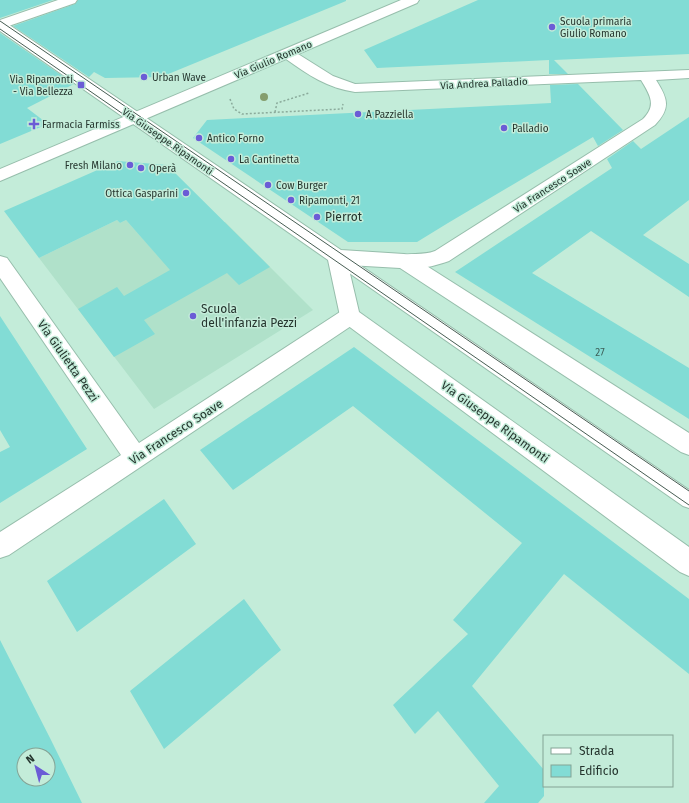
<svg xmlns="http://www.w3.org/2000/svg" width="689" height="803" font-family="'Fira Sans',sans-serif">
	<rect width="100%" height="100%" fill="#c3ecd9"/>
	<path fill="#b0e1ca" d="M117,220L120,223L126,220L159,257L225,222L313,310L154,409L39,258Z"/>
	<path fill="#82dcd5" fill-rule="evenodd" d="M0,0H53L0,18Z
		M78,0H346V1L161,77L105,78L94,72L89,77L13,26L75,4Z
		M478,0H689V54L554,60L568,74H549V60L377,68L364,50Z
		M0,33L74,84L27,108L48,124L0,144Z
		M578,84L623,130L598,146L593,137L448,223L417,242H348L193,138L207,120L551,103L550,85Z
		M689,117V200L643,235L689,264V297L591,231L532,273L689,368V419L455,272L612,168L607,159L633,141L641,149Z
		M118,161L167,165L270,267L239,285L227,273L144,320L155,334L114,357L78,309L117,287L124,296L170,270L126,220L120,223L117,220L39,258L4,211Z
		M0,316L87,449L0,503V452L10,447L0,430Z
		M354,347L689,599V674L564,574L472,686L544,770V796L538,803H484L499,786L438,711L415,734L393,705L468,634L453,620L522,543L353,406L233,490L200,450Z
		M164,499L196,544L77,632L47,581Z
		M244,599L281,650L164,749L130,691Z
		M0,640L50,738L82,803H0ZM24,755H48V779H24Z"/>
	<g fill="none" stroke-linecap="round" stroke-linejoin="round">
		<g stroke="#97beac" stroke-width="2">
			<path id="service" d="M337,252L342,253L689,490V508L683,506L332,261L330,257L332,253Z"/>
		</g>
		<g stroke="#97beac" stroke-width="2">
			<path id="minor" d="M58,0H77L75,3L0,29V20Z
				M401,0H419L417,3L298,54L333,76L355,84L689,70V78L656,80C668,99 671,108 655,125L449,261C432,267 415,271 397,266L395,261L397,256C410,252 423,256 435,251L643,119C657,105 650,95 641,80L355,92C328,88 308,75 286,59L0,181V169Z
				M0,256L7,258L139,443L343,310L350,308L357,310L360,316L357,322L9,555L0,558V532L121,455L0,278Z"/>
		</g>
		<g stroke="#97beac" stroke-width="2">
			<path id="tertiary" d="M0,21L5,22L341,250L404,254L411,256L689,433V455L681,452L400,268L348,265L359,312L689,547V576L680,572L343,322L340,316L328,260L0,31Z"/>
		</g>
		<path stroke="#8aaa9b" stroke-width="1.5" stroke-dasharray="2 2" stroke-linecap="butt" d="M230,99L234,109L242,114L342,109L343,104
			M275,112L277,103L309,93"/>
		<use href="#service" fill="#fff" fill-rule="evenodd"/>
		<use href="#minor" fill="#fff" fill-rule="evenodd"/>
		<use href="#tertiary" fill="#fff" fill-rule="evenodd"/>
		<path stroke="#475d53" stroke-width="1" d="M0,21L689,491
			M0,29L689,505"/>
	</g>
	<circle fill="#859e6e" cx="264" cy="97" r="4"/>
	<g fill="#6b5cd6" stroke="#c3ecd9" stroke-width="1.5">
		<circle cx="552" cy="27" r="4"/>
		<circle cx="144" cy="77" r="4"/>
		<rect x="77" y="81" width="8" height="8" rx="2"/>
		<circle cx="358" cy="114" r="4"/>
		<path d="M32 118h4v4h4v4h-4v4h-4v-4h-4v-4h4z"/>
		<circle cx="504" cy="128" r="4"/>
		<circle cx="199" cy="138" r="4"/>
		<circle cx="231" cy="159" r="4"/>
		<circle cx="130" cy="165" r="4"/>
		<circle cx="141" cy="168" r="4"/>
		<circle cx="268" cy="185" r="4"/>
		<circle cx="186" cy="193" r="4"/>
		<circle cx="291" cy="200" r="4"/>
		<circle cx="317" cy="217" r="4"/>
		<circle cx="193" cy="316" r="4"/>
	</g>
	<g text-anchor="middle" stroke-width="3" stroke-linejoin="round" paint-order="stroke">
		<g font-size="10" fill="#25352e" stroke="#c3ecd9" text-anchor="start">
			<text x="560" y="25">Scuola primaria<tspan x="560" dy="12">Giulio Romano</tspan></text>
			<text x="152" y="81">Urban Wave</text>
			<text x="73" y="83" text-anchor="end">Via Ripamonti<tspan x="73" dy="12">- Via Bellezza</tspan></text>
			<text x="366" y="118">A Pazziella</text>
			<text x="42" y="128">Farmacia Farmiss</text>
			<text x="512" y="132">Palladio</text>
			<text x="207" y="142">Antico Forno</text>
			<text x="239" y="163">La Cantinetta</text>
			<text x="122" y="169" text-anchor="end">Fresh Milano</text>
			<text x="149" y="172">Operà</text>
			<text x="276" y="189">Cow Burger</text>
			<text x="178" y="197" text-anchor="end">Ottica Gasparini</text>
			<text x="299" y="204">Ripamonti, 21</text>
		</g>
		<g font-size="10" fill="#25352e" stroke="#c3ecd9">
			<text transform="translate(273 59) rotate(-23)" y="4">Via Giulio Romano</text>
			<text transform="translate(484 83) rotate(-3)" y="4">Via Andrea Palladio</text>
			<text transform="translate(168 141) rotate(35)" y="4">Via Giuseppe Ripamonti</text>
			<text transform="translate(552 185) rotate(-33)" y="4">Via Francesco Soave</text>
		</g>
		<g font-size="10" fill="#3c5f58">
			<text x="600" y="356">27</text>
		</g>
		<g font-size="12" fill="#25352e" stroke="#c3ecd9" text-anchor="start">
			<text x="325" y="221">Pierrot</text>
			<text x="201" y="313">Scuola<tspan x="201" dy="14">dell'infanzia Pezzi</tspan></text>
		</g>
		<g font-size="12" fill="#25352e" stroke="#c3ecd9">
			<text transform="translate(68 361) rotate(55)" y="4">Via Giulietta Pezzi</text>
			<text transform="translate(495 422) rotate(36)" y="4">Via Giuseppe Ripamonti</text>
			<text transform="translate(176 432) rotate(-33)" y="4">Via Francesco Soave</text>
		</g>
	</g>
	<rect x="543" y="735" width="130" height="52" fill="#c3ecd9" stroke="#84a395"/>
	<rect x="551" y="748" width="20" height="6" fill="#ffffff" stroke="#84a395"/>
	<text x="579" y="755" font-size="12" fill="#25352e">Strada</text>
	<rect x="551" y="765" width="20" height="12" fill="#82dcd5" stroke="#84a395"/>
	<text x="579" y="775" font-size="12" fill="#25352e">Edificio</text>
	<g transform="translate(36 767) rotate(324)"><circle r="19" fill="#c3ecd9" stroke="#84a395"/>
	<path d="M0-3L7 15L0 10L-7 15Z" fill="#6b5cd6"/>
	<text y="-6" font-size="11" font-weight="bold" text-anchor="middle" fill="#25352e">N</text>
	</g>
</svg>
